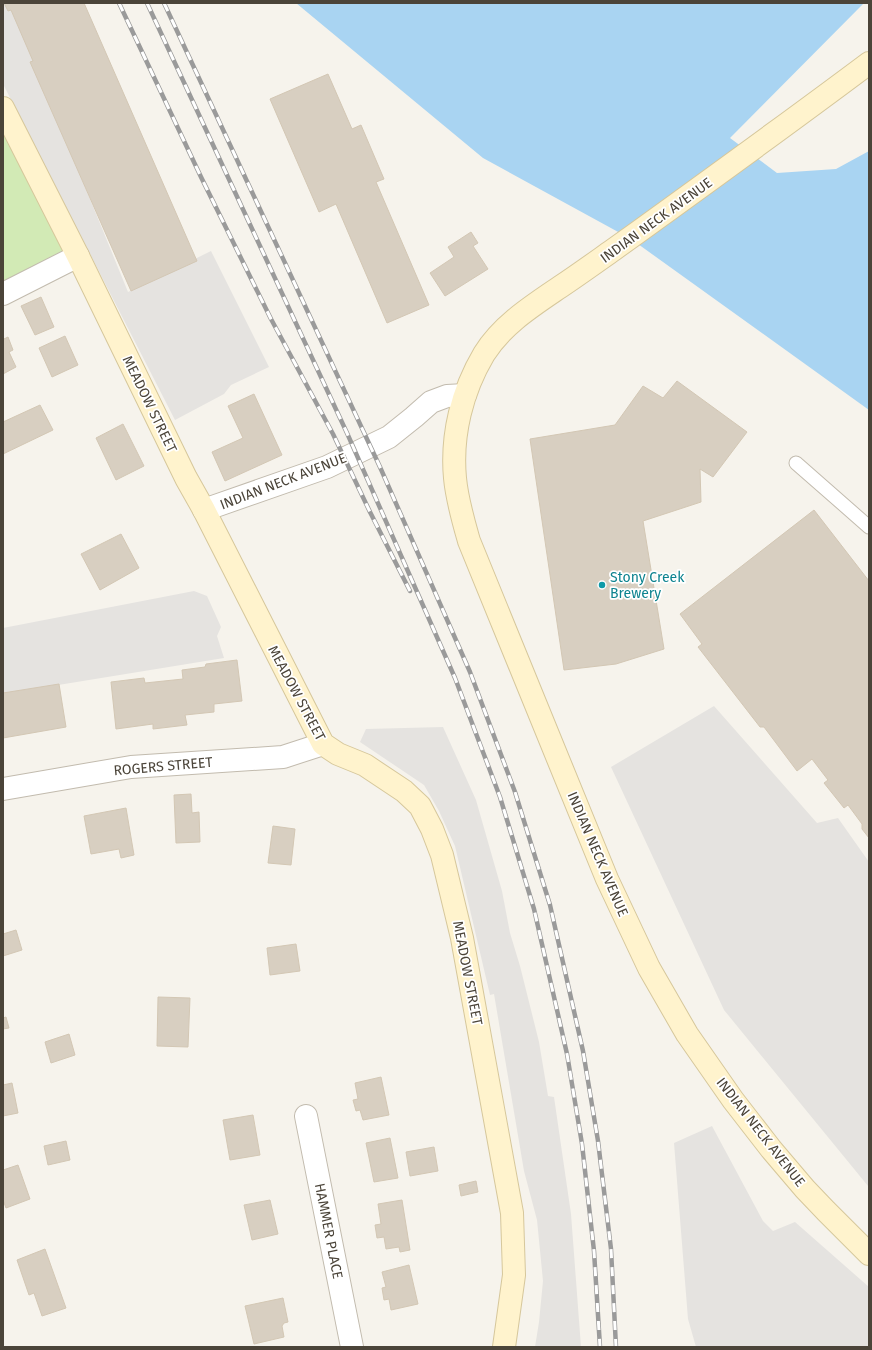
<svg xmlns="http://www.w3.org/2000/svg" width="872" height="1350" font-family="'Fira Sans',sans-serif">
	<rect width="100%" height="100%" fill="#f6f3ec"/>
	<path fill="#d2eab5" d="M3,108L78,256L3,294Z"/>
	<path fill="#e5e3e0" d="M3,3H10L128,292L211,251L269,367L231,385L224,394L175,420L3,84Z
		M194,591L207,596L221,627L217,636L224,658L3,694V628Z
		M714,706L817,823L838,818L869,862L868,1186L724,1010L611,767Z
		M443,727L476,800L502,891L510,933L520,966L539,1042L548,1096L554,1097L571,1214L581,1347H535L539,1322L543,1281L537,1220L524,1171L494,994L490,995L455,846L439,811L424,785L360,742L366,729Z
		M712,1126L763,1221L773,1231L795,1222L869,1287V1347H696L688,1319L674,1143Z"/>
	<path fill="#a9d4f2" d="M296,3H864L730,138L777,173L836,169L869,151V410L631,239L483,158Z"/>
	<path fill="#d8cfc1" stroke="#d3c7b4" d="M4,3H84L197,261L131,291L30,62L33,61L11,10L8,11Z
		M328,74L352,129L361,125L384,179L376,182L429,305L387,323L336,204L319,212L270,99Z
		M471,232L478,243L473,246L488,269L445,296L430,273L454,257L448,247Z
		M41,297L54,327L35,335L21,306Z
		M65,336L78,365L52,377L39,348Z
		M3,337L4,339L8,337L13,350L9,352L16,367L3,374Z
		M677,381L747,432L713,477L700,469L701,502L643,521L664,649L616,664L564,670L530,439L615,425L643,386L663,398Z
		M254,394L282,455L225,481L212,452L243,438L228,406Z
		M40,405L53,430L3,454V422Z
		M123,424L144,466L116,480L96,438Z
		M814,510L869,581V838L862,829V824L848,805L844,808L824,783L828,780L812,759L797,771L764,727H760L698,647L702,644L680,614Z
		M121,534L139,568L100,590L81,554Z
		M237,660L242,701L214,704V712L185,715L187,725L153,729V724L116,729L111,682L144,678L145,683L183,679L182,670L205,667L206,664Z
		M59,684L66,727L3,738V693Z
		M191,794L192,813L199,812L200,842L176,843L174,795Z
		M126,808L134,855L121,858L119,849L91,854L84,816Z
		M273,826L295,829L291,865L268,863Z
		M16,930L22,950L3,956V934Z
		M296,944L300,971L270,975L267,948Z
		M158,997L190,998L188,1047L157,1046Z
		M6,1017L9,1028L3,1029V1018Z
		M69,1034L75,1055L51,1063L45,1042Z
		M381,1077L389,1115L363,1120L360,1110L356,1111L353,1100L358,1099L355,1083Z
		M12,1083L18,1113L3,1116V1085Z
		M253,1115L260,1155L230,1160L223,1120Z
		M390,1138L398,1178L374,1182L366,1143Z
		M66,1141L70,1160L48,1165L44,1146Z
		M434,1147L438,1171L410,1176L406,1152Z
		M18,1165L30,1199L6,1208L3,1200V1170Z
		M476,1181L478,1192L461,1196L459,1185Z
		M270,1200L278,1234L252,1240L244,1205Z
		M402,1200L410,1250L400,1252L399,1247L386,1249L384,1237L377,1238L375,1225L381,1224L378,1204Z
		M45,1249L66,1308L42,1316L34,1293L29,1295L17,1260Z
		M409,1265L418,1304L391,1310L389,1299L384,1300L382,1288L386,1287L382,1272Z
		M283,1298L288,1322L284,1323L282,1326L284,1337L254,1344L245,1306Z"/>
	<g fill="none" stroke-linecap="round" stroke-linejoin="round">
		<g stroke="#c2bbae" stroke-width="15">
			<path id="lane" d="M796,463L869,527"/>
		</g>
		<g stroke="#c2bbae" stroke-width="24">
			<path id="street" d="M3,294L78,256
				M204,510L327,467L389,437L414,417L431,402L447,396L465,395
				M3,789L131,767L283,757L323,744
				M306,1116L352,1347"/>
		</g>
		<g stroke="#d6c79b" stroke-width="24">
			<path id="secondary" d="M869,63C785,126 699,188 613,250C596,262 578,275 560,287C532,306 502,325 484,354C462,391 451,435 455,478C457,500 463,520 469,541L607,879L649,968L687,1034L733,1100L771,1149L805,1189L826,1211L869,1254
				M3,108L78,256L186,478L204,510L323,744L338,754L365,765L404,791L420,806L432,829L442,855L462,938L512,1213L514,1275L504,1347"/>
		</g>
		<use href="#lane" stroke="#fff" stroke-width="13"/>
		<use href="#street" stroke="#fff" stroke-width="22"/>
		<use href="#secondary" stroke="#fff3cd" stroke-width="22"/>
		<g stroke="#9a9a9a" stroke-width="4.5">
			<path id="rail" d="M119,3L201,177L271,319L333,434L370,512L410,591
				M147,3L347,433L455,678L500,797L534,909L567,1054L582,1144L594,1251L600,1347
				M164,3L380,467L470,672L515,792L550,905L583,1051L598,1141L611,1249L616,1347"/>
		</g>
		<use href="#rail" stroke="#fff" stroke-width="3" stroke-dasharray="9" stroke-linecap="butt"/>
	</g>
	<circle fill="#0f9aa8" stroke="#fff" stroke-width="1.5" cx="602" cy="585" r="4"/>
	<g text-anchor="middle" stroke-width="3.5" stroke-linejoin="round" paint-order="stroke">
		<g font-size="14" fill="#4b4439" stroke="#fff">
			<text transform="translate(656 220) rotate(-36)" y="5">INDIAN NECK AVENUE</text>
			<text transform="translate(150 404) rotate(64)" y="5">MEADOW STREET</text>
			<text transform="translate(283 481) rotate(-21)" y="5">INDIAN NECK AVENUE</text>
			<text transform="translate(297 693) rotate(62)" y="5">MEADOW STREET</text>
			<text transform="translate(163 766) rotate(-5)" y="5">ROGERS STREET</text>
			<text transform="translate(598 854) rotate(67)" y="5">INDIAN NECK AVENUE</text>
			<text transform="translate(468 973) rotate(79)" y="5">MEADOW STREET</text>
			<text transform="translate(761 1132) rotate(52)" y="5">INDIAN NECK AVENUE</text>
			<text transform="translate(329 1231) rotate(79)" y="5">HAMMER PLACE</text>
		</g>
		<g font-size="14" fill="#0d838f" stroke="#fff" text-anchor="start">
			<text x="610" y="582">Stony Creek<tspan x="610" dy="16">Brewery</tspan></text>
		</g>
	</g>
	<rect width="872" height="1350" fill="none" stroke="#4b4439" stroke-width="8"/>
</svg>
